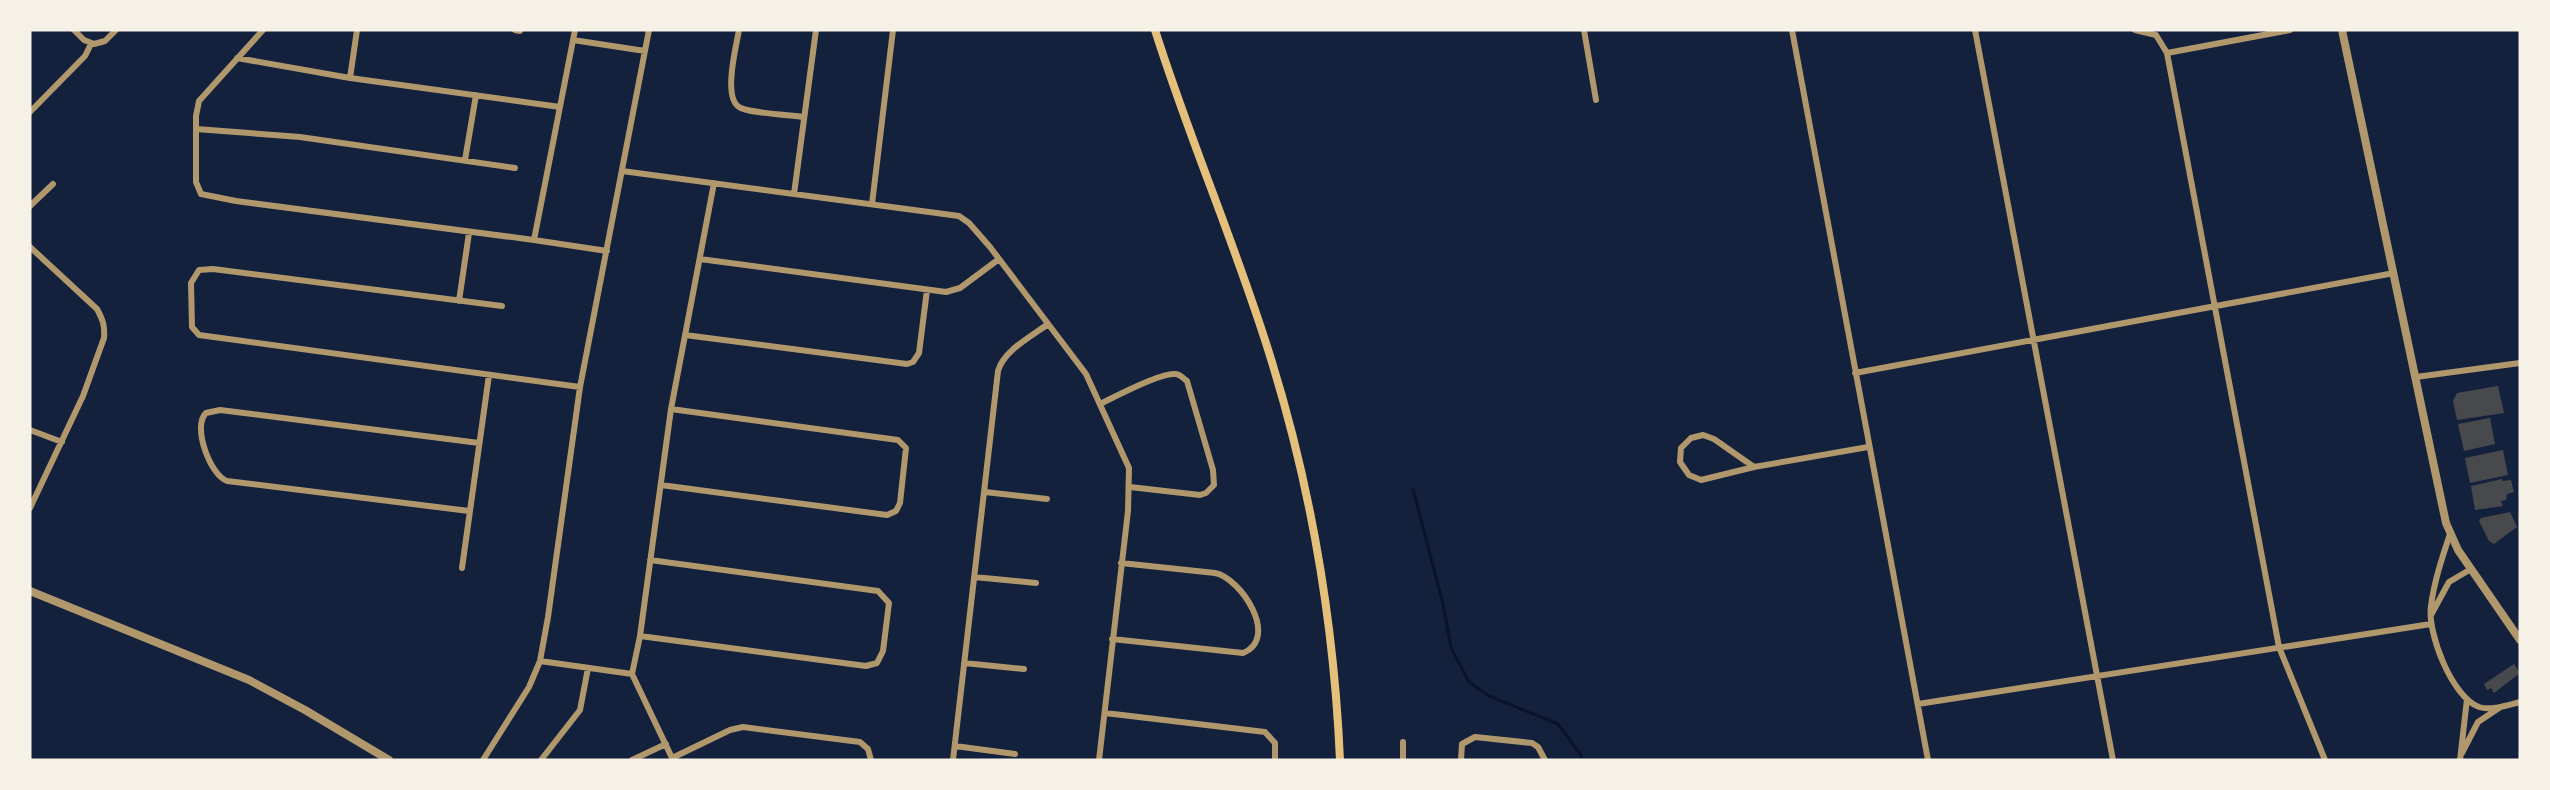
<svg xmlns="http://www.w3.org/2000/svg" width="2550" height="790" font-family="Poppins,sans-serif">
	<rect width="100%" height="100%" fill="#14213d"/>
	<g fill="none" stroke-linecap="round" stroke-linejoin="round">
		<path stroke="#0b132b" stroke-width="3" d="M1413,489L1443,604L1451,648L1469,682L1489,696L1558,724L1581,755V760"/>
	</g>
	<path fill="#48494c" d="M2498,386L2504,413L2457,420L2453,401L2457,393Z
		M2490,418L2495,444L2464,451L2458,424Z
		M2503,450L2508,475L2470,483L2465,458Z
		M2502,479V481L2511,480L2514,492L2507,494L2506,500L2501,501L2503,506L2475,510L2471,486Z
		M2510,512L2517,527L2494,544L2489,541L2479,521L2481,518Z
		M2514,664L2520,673L2494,693L2491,688L2487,690L2484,684Z"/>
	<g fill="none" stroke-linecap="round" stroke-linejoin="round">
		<path stroke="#b1986c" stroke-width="6" d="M74,30L84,40L94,44L105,41L116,30
			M263,30L199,101L196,116V182L201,194L236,201L534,240L575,30
			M515,30L520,31
			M739,30C736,47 723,97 739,107C747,113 791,115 804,117
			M1584,30L1596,100
			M1792,30L1928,760
			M1975,30L2113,760
			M2135,30L2156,35L2167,53L2279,647L2325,760
			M573,40L645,51
			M2167,53L2290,30
			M237,58L350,78L560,107
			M350,78L357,30
			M30,112L85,56L91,44
			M196,129L300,137L515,168
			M465,160L476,95
			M622,171L959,216L969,223L990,247L1086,374L1129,468L1128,511L1099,760
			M794,194L816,30
			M872,204L893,30
			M30,206L53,184
			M534,240L607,251
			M30,247L97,309C103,320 105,326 104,338L83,396L30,508
			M700,259L946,292L960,288L999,259
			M459,301L469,233
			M502,306L213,269L199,270L191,283L192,327L199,335L580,387
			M685,335L907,364L913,362L919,353L927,290
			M1855,373L2394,273
			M2416,377L2520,363
			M1100,404C1114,397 1161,372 1175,374C1180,374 1183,378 1187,381L1213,470L1214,485L1206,493L1200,495L1130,487
			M30,430L62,442
			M1754,467L1714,439L1703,435L1691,438L1681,448L1680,462L1689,475L1701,480L1754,467L1868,447
			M661,485L887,515L896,511L900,503L906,448L898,440L671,409
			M985,492L1047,499
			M469,511L227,481C210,475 192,426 206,413L220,410L479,443
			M2450,534C2442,558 2434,582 2431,606C2427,633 2452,697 2479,707C2491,711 2508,705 2520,702
			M462,568L489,375
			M974,577L1036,583
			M2431,615L2449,582L2471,569
			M640,636L866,666L877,663L883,651L889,603L878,591L650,560
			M1112,639L1243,653C1280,638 1241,578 1215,573L1121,563
			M540,661L632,674
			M964,663L1024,669
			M1918,704L2431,624
			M1105,713L1265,732L1275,743V760
			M1403,742V760
			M955,746L1015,754
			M2462,753L2478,722L2499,708
			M672,758L730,730L743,727L860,742L868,749L871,760
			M483,760L529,687L540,661L548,617L580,387L649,30
			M541,760L580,710L588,668
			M632,760L666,744
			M673,760L632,674L640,636L671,409L714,183
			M953,760L998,371C1004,350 1032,336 1048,324
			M1461,760L1462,744L1475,737L1532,743L1538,747L1545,760
			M2460,760L2467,699"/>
		<path stroke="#b1986c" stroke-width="8" d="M2342,30L2446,523L2458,550L2520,640
			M30,591L249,680L305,710L389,760"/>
		<path stroke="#e5c07b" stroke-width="8" d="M1155,30C1190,141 1237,248 1271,359C1311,488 1334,625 1340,760"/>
	</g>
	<rect width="2550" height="790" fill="none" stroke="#f6f1e7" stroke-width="63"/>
</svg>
